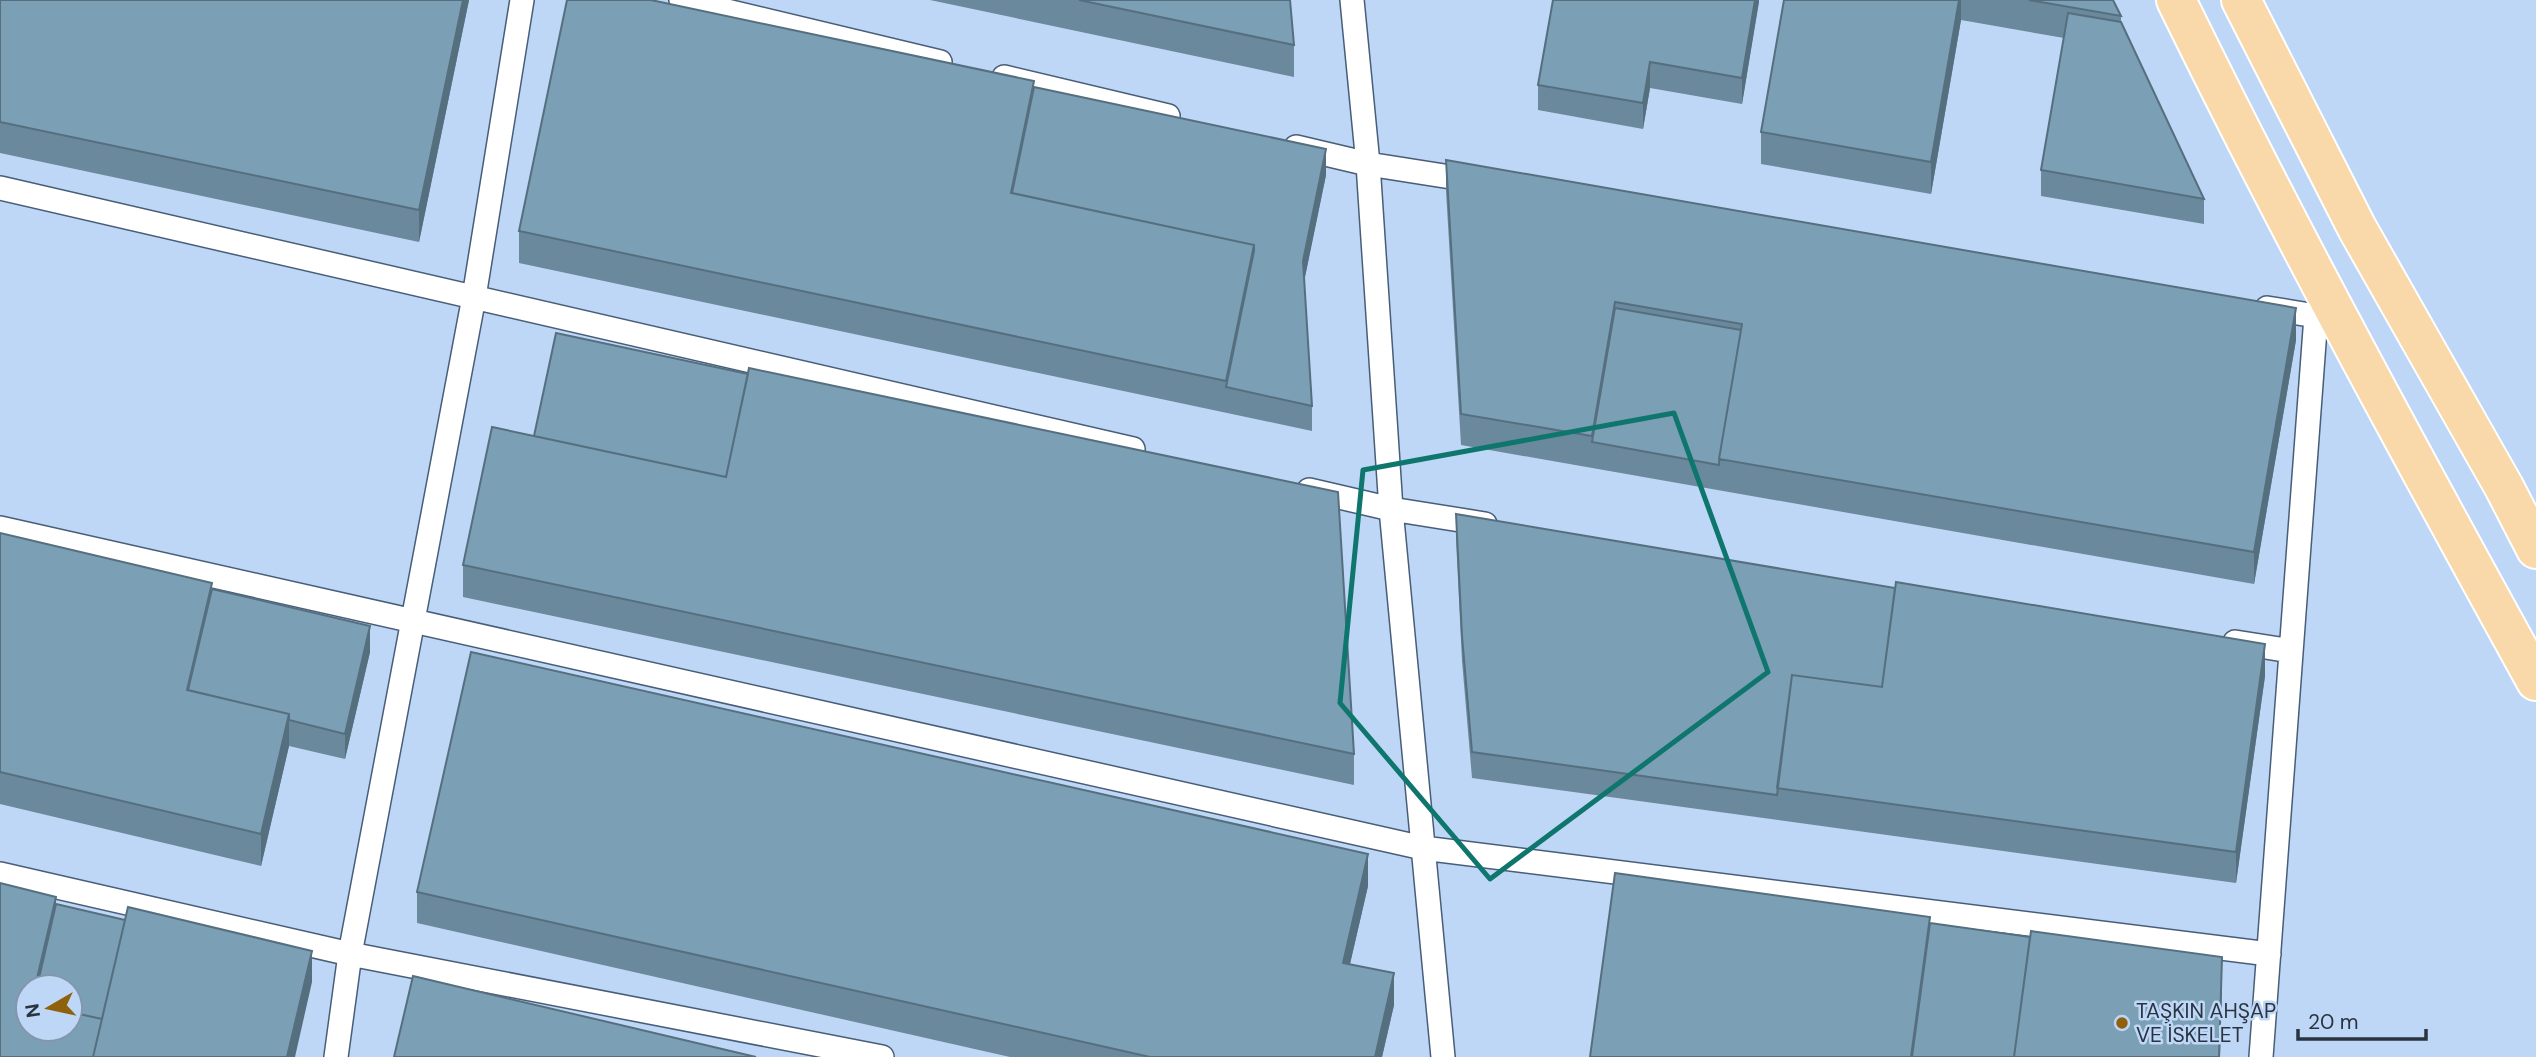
<svg xmlns="http://www.w3.org/2000/svg" width="2536" height="1057" font-family="'DM Sans',sans-serif">
	<rect width="100%" height="100%" fill="#bed7f6"/>
	<g fill="none" stroke-linecap="round" stroke-linejoin="round">
		<g stroke="#485d78" stroke-width="26">
			<path id="lane" d="M681,0L940,62
				M1352,0L1368,164L1391,509L1443,1057
				M1004,77L1168,116
				M1296,147L1368,164L1476,181
				M0,188L1133,449
				M2267,308L2316,316L2335,311
				M1309,490L1391,509L1485,524
				M0,528L1423,848L2269,954
				M2235,642L2291,651
				M0,874L350,954L882,1057
				M336,1057L350,954L474,297L522,0
				M2261,1057L2316,316"/>
		</g>
		<g stroke="#fff" stroke-width="42">
			<path id="primary" d="M2176,0C2289,231 2412,456 2536,681
				M2241,0L2357,228L2504,487L2536,549"/>
		</g>
		<use href="#lane" stroke="#fff" stroke-width="23"/>
		<use href="#primary" stroke="#f9d8a9" stroke-width="38"/>
	</g>
	<path fill="#6a899c" d="M0,0H469L419,242L0,153Z
		M930,0H1290L1294,45V77Z
		M1759,0L1742,104L1650,88L1643,129L1538,110V85Z
		M1784,0H2113L2121,16V22L2204,199V224L2041,196V170L2064,38L1961,20L1931,194L1761,164V132Z
		M1034,87L1326,175L1304,281L1312,406V431L519,263V231Z
		M1446,160L2296,340L2254,584L1461,445L1446,191Z
		M1456,514L2265,676L2236,883L1472,778L1462,661L1456,539Z
		M0,533L212,589L370,652L345,759L289,746L261,866L0,804Z
		M463,565L1354,754V785L463,597Z
		M1368,886L1350,964L1394,1005L1382,1057H1010L417,923V892Z"/>
	<path fill="#566f7f" d="M463,0H469L419,242V210Z
		M1755,0H1759V2L1742,104V78Z
		M1959,0H1961V20L1931,194V162Z
		M1650,62V88L1643,129V103Z
		M1034,81V113L1016,200L1011,193Z
		M1326,149V175L1303,287V261Z
		M1254,245V276L1226,387V381Z
		M2296,308V340L2254,584V552Z
		M212,583V614L192,697L187,690Z
		M370,626V652L345,759V734Z
		M2265,644V676L2236,883V852Z
		M289,714V746L261,866V834Z
		M1368,854V886L1343,994V963Z
		M56,897V922L41,987H35Z
		M312,951V982L295,1057H287Z
		M2222,957V989L2220,1057H2219Z
		M1394,973V1005L1382,1057H1375Z"/>
	<path fill="#7b9fb5" stroke="#566f7f" stroke-width="2" d="M0,0H463L419,210L0,122Z
		M567,0H651L1034,81L1011,193L1254,245L1226,381L519,231Z
		M1079,0H1290L1294,45Z
		M1553,0H1755L1742,78L1650,62L1643,103L1538,85Z
		M1784,0H1959L1931,162L1761,132Z
		M2029,0H2113L2121,16Z
		M2068,13L2121,22L2204,199L2041,170Z
		M1034,87L1326,149L1303,261L1312,406L1226,387L1254,251V245L1012,193Z
		M1446,160L2296,308L2254,552L1719,459L1742,324L1615,302L1592,436L1461,414Z
		M1615,308L1741,330L1719,459V465L1592,442Z
		M556,333L748,374L726,477L534,436Z
		M749,368L1338,492L1354,754L463,565L492,427L726,477Z
		M1456,514L1895,588L1882,687L1792,675L1777,795L1472,752L1462,636Z
		M0,533L212,583L187,690L289,714L261,834L0,772Z
		M1896,582L2265,644L2236,852L1777,788L1792,675L1882,687Z
		M212,589L370,626L345,734L289,720V714L188,690Z
		M471,652L1368,854L1343,963L1394,973L1375,1057H1150L417,892Z
		M1615,873L1930,917L1911,1057H1590Z
		M0,883L56,897L35,987H28V1029H70V1012L102,1019L93,1057H0Z
		M56,904L125,920L102,1019L70,1012V987H37Z
		M128,907L312,951L287,1057H93Z
		M1930,923L2030,937L2014,1057H1912Z
		M2031,931L2222,957L2219,1057H2014Z
		M413,976L756,1057H394Z"/>
	<path fill="none" stroke="#0f766e" stroke-width="5" stroke-linejoin="round" d="M1674,413L1768,672L1490,879L1340,703L1363,470Z"/>
	<circle fill="#90610d" stroke="#bed7f6" stroke-width="2.5" cx="2122" cy="1023" r="7"/>
	<g text-anchor="middle" stroke-width="5" stroke-linejoin="round" paint-order="stroke">
		<g font-size="21" fill="#2a3440" stroke="#bed7f6" text-anchor="start">
			<text x="2136" y="1018">TAŞKIN AHŞAP<tspan x="2136" dy="24">VE İSKELET</tspan></text>
		</g>
	</g>
	<g transform="translate(49 1008) rotate(261)"><circle r="33" fill="#bed7f6" stroke="#8396ad" stroke-width="2"/>
	<path d="M0-5L12 26L0 18L-12 26Z" fill="#90610d"/>
	<text y="-10" font-size="19" font-weight="bold" text-anchor="middle" fill="#2a3440">N</text>
	</g>
	<path d="M2298 1029v10h128v-10" fill="none" stroke="#2a3440" stroke-width="3.5"/>
	<text x="2308" y="1029" font-size="21" fill="#2a3440" stroke="#bed7f6" stroke-width="5" paint-order="stroke">20 m</text>
</svg>
